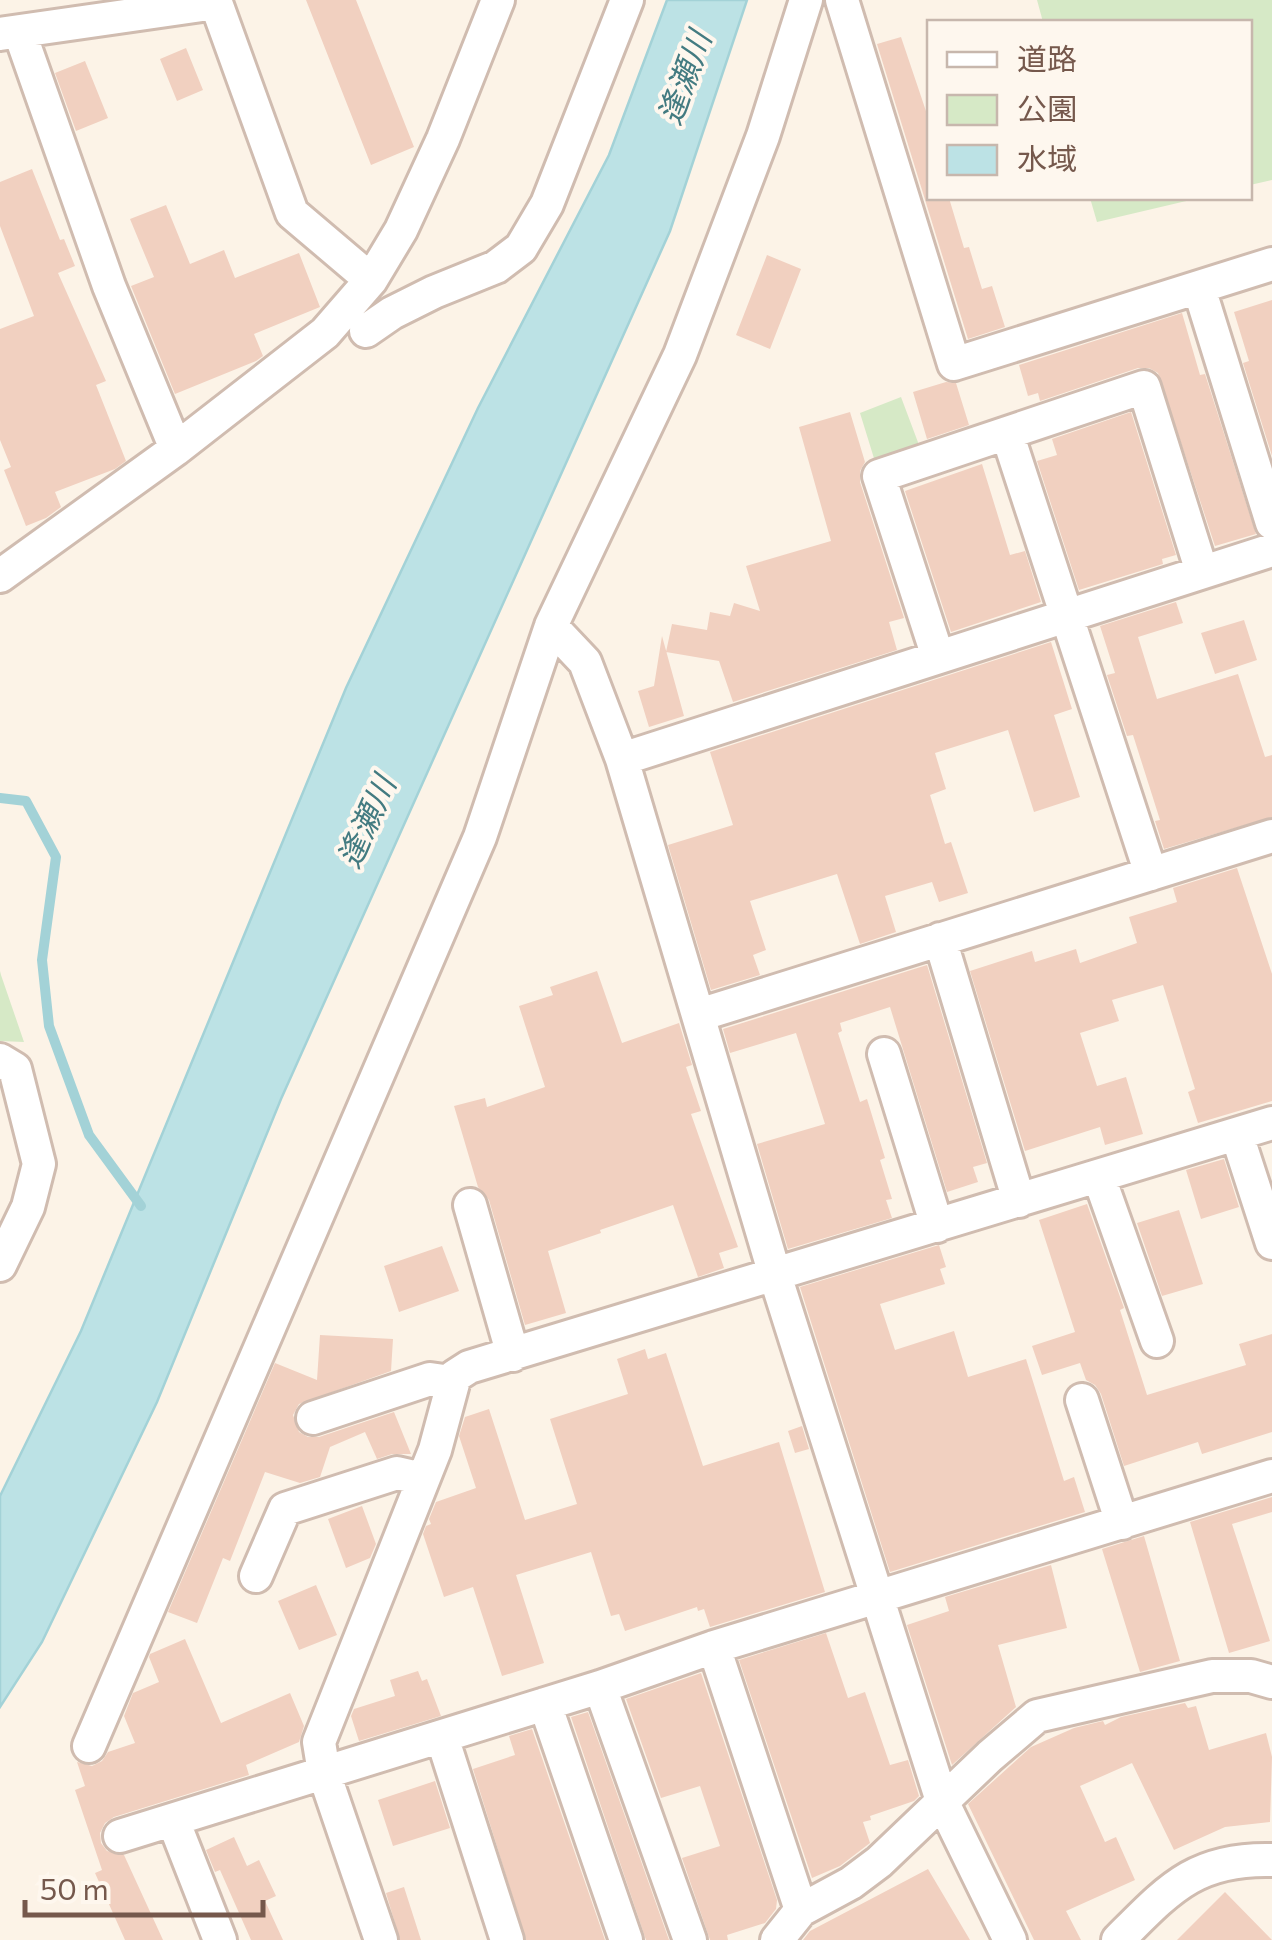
<svg xmlns="http://www.w3.org/2000/svg" width="1272" height="1940" font-family="Commissioner,'Noto Sans JP',sans-serif">
	<rect width="100%" height="100%" fill="#fcf3e7"/>
	<path fill="#d6e9c6" d="M1037,0H1272V180L1250,185V22H1043Z
		M1090,198H1199L1097,222Z
		M901,397L922,453L877,468L860,413Z
		M0,971L1,975L24,1042L0,1041Z"/>
	<path fill="#bce2e5" stroke="#a3d2d7" stroke-width="2.5" d="M667,0H747L670,231L281,1099L157,1402L42,1642L0,1707V1496L81,1331L346,688L478,408L609,155Z"/>
	<g fill="none" stroke-linecap="round" stroke-linejoin="round">
		<path stroke="#a3d2d7" stroke-width="10" d="M0,798L26,801L56,857L42,960L49,1026L89,1135L141,1206"/>
	</g>
	<path fill="#f1d0c0" d="M306,0H356L414,147L371,165Z
		M901,37L930,123V198H949L964,248L969,247L982,289L992,286L1005,327L968,339L877,44Z
		M186,48L203,90L177,101L160,59Z
		M85,61L108,118L76,131L55,73Z
		M32,169L60,240L64,239L75,266L58,273L106,381L96,385L126,461L115,469L55,492L61,507L46,518L26,526L4,470L11,467L0,440V329L34,316L0,226V182Z
		M166,205L190,264L224,250L235,278L299,253L320,307L254,334L263,356L256,361L175,394L131,286L154,277L130,219Z
		M767,255L801,269L770,349L736,335Z
		M1272,300V456L1243,363L1249,361L1234,312Z
		M1182,313L1200,375L1205,374L1256,534L1215,546L1158,373L1149,368H1138L1040,401L1038,393L1028,396L1019,365Z
		M946,382L956,383L969,425L927,439L913,392Z
		M850,412L865,462L860,471V482L904,618L889,622L897,650L733,702L719,661L666,652L672,624L707,630L710,612L730,616L734,603L760,611L746,566L831,541L799,427Z
		M1131,412L1176,555L1162,559L1163,564L1079,590L1037,461L1057,455L1052,439Z
		M982,464L1010,555L1025,551L1041,602L951,632L905,491Z
		M1176,602L1183,623L1138,637L1157,699L1238,674L1265,757L1272,755V817L1164,849L1155,821L1160,820L1133,735L1127,736L1107,675L1115,673L1100,626Z
		M1244,620L1257,660L1215,674L1201,633Z
		M662,636L684,716L649,727L638,691L654,686Z
		M1051,642L1072,709L1054,715L1080,797L1034,812L1008,730L935,753L946,789L930,795L945,844L951,842L968,893L939,902L932,882L885,896L896,932L860,944L837,874L750,901L766,950L753,955L760,975L711,990L668,845L733,825L710,752Z
		M1237,868L1272,974V1101L1198,1123L1188,1092L1195,1089L1163,985L1112,1000L1119,1021L1080,1033L1097,1086L1126,1077L1143,1134L1105,1145L1100,1127L1025,1151L970,971L1032,951L1035,962L1076,949L1080,963L1137,943L1129,917L1177,902L1173,888Z
		M927,965L987,1163L973,1167L978,1182L947,1192L890,1007L840,1023L842,1031L838,1033L860,1102L867,1099L885,1158L880,1160L892,1199L886,1200L892,1218L788,1249L757,1144L825,1124L796,1033L730,1053L723,1029Z
		M597,971L622,1043L679,1023L692,1065L686,1067L701,1111L691,1114L738,1247L719,1253L724,1268L698,1277L673,1205L600,1230L601,1233L548,1251L566,1313L525,1325L489,1200L478,1187L454,1106L485,1098L487,1107L545,1087L519,1006L553,995L550,987Z
		M1224,1159L1239,1207L1201,1219L1186,1170Z
		M1087,1204L1124,1308L1120,1310L1147,1395L1246,1365L1239,1344L1272,1334V1432L1202,1454L1198,1442L1124,1466L1101,1394L1095,1385L1086,1380L1080,1363L1042,1375L1032,1346L1075,1332L1039,1220Z
		M1179,1210L1203,1284L1162,1296L1137,1223Z
		M939,1245L946,1267L940,1269L945,1284L880,1304L895,1350L954,1331L968,1377L1026,1359L1064,1481L1074,1477L1085,1512L890,1572L800,1287Z
		M442,1246L459,1291L399,1312L384,1266Z
		M320,1335L393,1339L391,1371L299,1404L293,1415L299,1432L308,1437H319L394,1412L411,1454H392L377,1459L365,1432L330,1447L320,1477L300,1483L265,1472L230,1561L223,1558L197,1623L168,1612L275,1363L317,1380Z
		M645,1349L648,1359L666,1353L703,1466L779,1442L825,1592L710,1627L704,1609L698,1611L697,1607L625,1631L619,1614L611,1616L591,1552L516,1575L544,1663L502,1676L473,1587L444,1597L423,1534L426,1526L431,1524L429,1519L436,1502L476,1488L459,1436L465,1417L489,1409L525,1520L577,1504L550,1419L628,1394L617,1359Z
		M802,1426L809,1449L795,1453L788,1431Z
		M1272,1497V1512L1232,1524L1270,1641L1229,1653L1190,1522Z
		M362,1506L376,1544L370,1558L346,1568L328,1519Z
		M1144,1536L1180,1661L1140,1672L1102,1549Z
		M1051,1565L1067,1628L998,1645L1016,1707L952,1765L907,1625L949,1611L945,1597Z
		M316,1585L337,1635L299,1650L278,1601Z
		M826,1633L848,1698L865,1692L890,1765L908,1760L919,1796L914,1801L870,1816L871,1820L863,1822L870,1843L840,1866L812,1878L739,1660Z
		M185,1639L221,1723L290,1693L304,1726L299,1742L246,1765L249,1775L114,1817L105,1823L100,1833L101,1843L107,1851L124,1855L163,1940H125L95,1873L102,1870L75,1790L85,1786L77,1762L92,1766L102,1761L108,1752L135,1743L124,1716L133,1693L159,1682L149,1657L150,1654Z
		M418,1671L422,1681L427,1679L441,1716L359,1741L351,1716L354,1709L395,1696L390,1680Z
		M701,1673L777,1900L776,1909L765,1923L727,1935L728,1940H710L682,1858L720,1846L700,1786L661,1798L626,1699Z
		M1185,1703L1188,1708L1196,1706L1209,1750L1266,1733L1272,1757L1270,1822L1225,1827L1174,1850L1132,1763L1080,1786L1105,1842L1116,1837L1135,1880L1066,1911L1081,1940H1034L968,1804L1031,1747L1074,1728L1103,1721L1105,1725L1121,1717Z
		M588,1712L669,1940H646L571,1717Z
		M532,1729L605,1940H526L473,1769L515,1755L509,1736Z
		M435,1781L450,1828L393,1846L378,1800Z
		M234,1837L247,1866L259,1860L276,1896L265,1901L283,1940H251L220,1870L215,1872L206,1850Z
		M928,1869L970,1940H803L810,1931Z
		M404,1887L421,1940H400L386,1893Z
		M1225,1892L1272,1940H1177Z"/>
	<g fill="none" stroke-linecap="round" stroke-linejoin="round">
		<g stroke="#d0bcb0" stroke-width="38">
			<path id="minor" d="M215,0L292,213L371,280
				M842,0L954,364L1272,264
				M20,33L109,286L176,449
				M0,34L216,3
				M1199,288L1272,523
				M366,331L392,313L434,292L496,267L521,248L547,204L627,0
				M1007,433L1151,874
				M0,576L176,449L325,333L371,280L401,230L443,139L498,0
				M551,626L585,662L622,759L775,1275L942,1801L1010,1940
				M938,657L879,476L1144,387L1202,572
				M622,759L1272,550
				M940,939L1019,1201
				M699,1015L1272,836
				M884,1054L937,1226
				M0,1060L15,1069L39,1164L28,1207L0,1265
				M1237,1135L1272,1243
				M1099,1177L1157,1341
				M470,1205L513,1355
				M1082,1400L1122,1523
				M313,1418L430,1379L451,1382
				M256,1576L285,1509L397,1473L423,1479
				M714,1647L801,1910
				M600,1687L690,1940
				M545,1704L626,1940
				M442,1737L507,1940
				M89,1746L480,837L551,626L680,355L763,136L806,0
				M173,1820L220,1940
				M120,1836L600,1687L714,1647L1272,1476
				M381,1940L324,1773L319,1742L435,1450L455,1376L469,1367L1272,1123
				M777,1940L801,1910L851,1883L879,1862L990,1756L1037,1716L1212,1676H1251L1272,1682
				M1118,1940C1169,1889 1195,1858 1272,1860"/>
		</g>
		<use href="#minor" stroke="#fff" stroke-width="32"/>
	</g>
	<g text-anchor="middle" stroke-width="8" stroke-linejoin="round" paint-order="stroke">
		<g font-size="32" font-style="italic" fill="#437b81" stroke="#fef7ee">
			<text transform="translate(685 78) rotate(-70)" y="11">逢瀬川</text>
			<text transform="translate(367 822) rotate(-66)" y="11">逢瀬川</text>
		</g>
	</g>
	<rect x="927" y="20" width="325" height="180" fill="#fef7ee" stroke="#c7b7ad" stroke-width="2.5"/>
	<rect x="947" y="52" width="50" height="15" fill="#ffffff" stroke="#c7b7ad" stroke-width="2.5"/>
	<text x="1017" y="70" font-size="30" fill="#75584c">道路</text>
	<rect x="947" y="95" width="50" height="30" fill="#d6e9c6" stroke="#c7b7ad" stroke-width="2.5"/>
	<text x="1017" y="120" font-size="30" fill="#75584c">公園</text>
	<rect x="947" y="145" width="50" height="30" fill="#bce2e5" stroke="#c7b7ad" stroke-width="2.5"/>
	<text x="1017" y="170" font-size="30" fill="#75584c">水域</text>
	<path d="M25 1900v15h238v-15" fill="none" stroke="#75584c" stroke-width="5"/>
	<text x="40" y="1900" font-size="30" fill="#75584c" stroke="#fef7ee" stroke-width="8" paint-order="stroke">50 m</text>
</svg>
